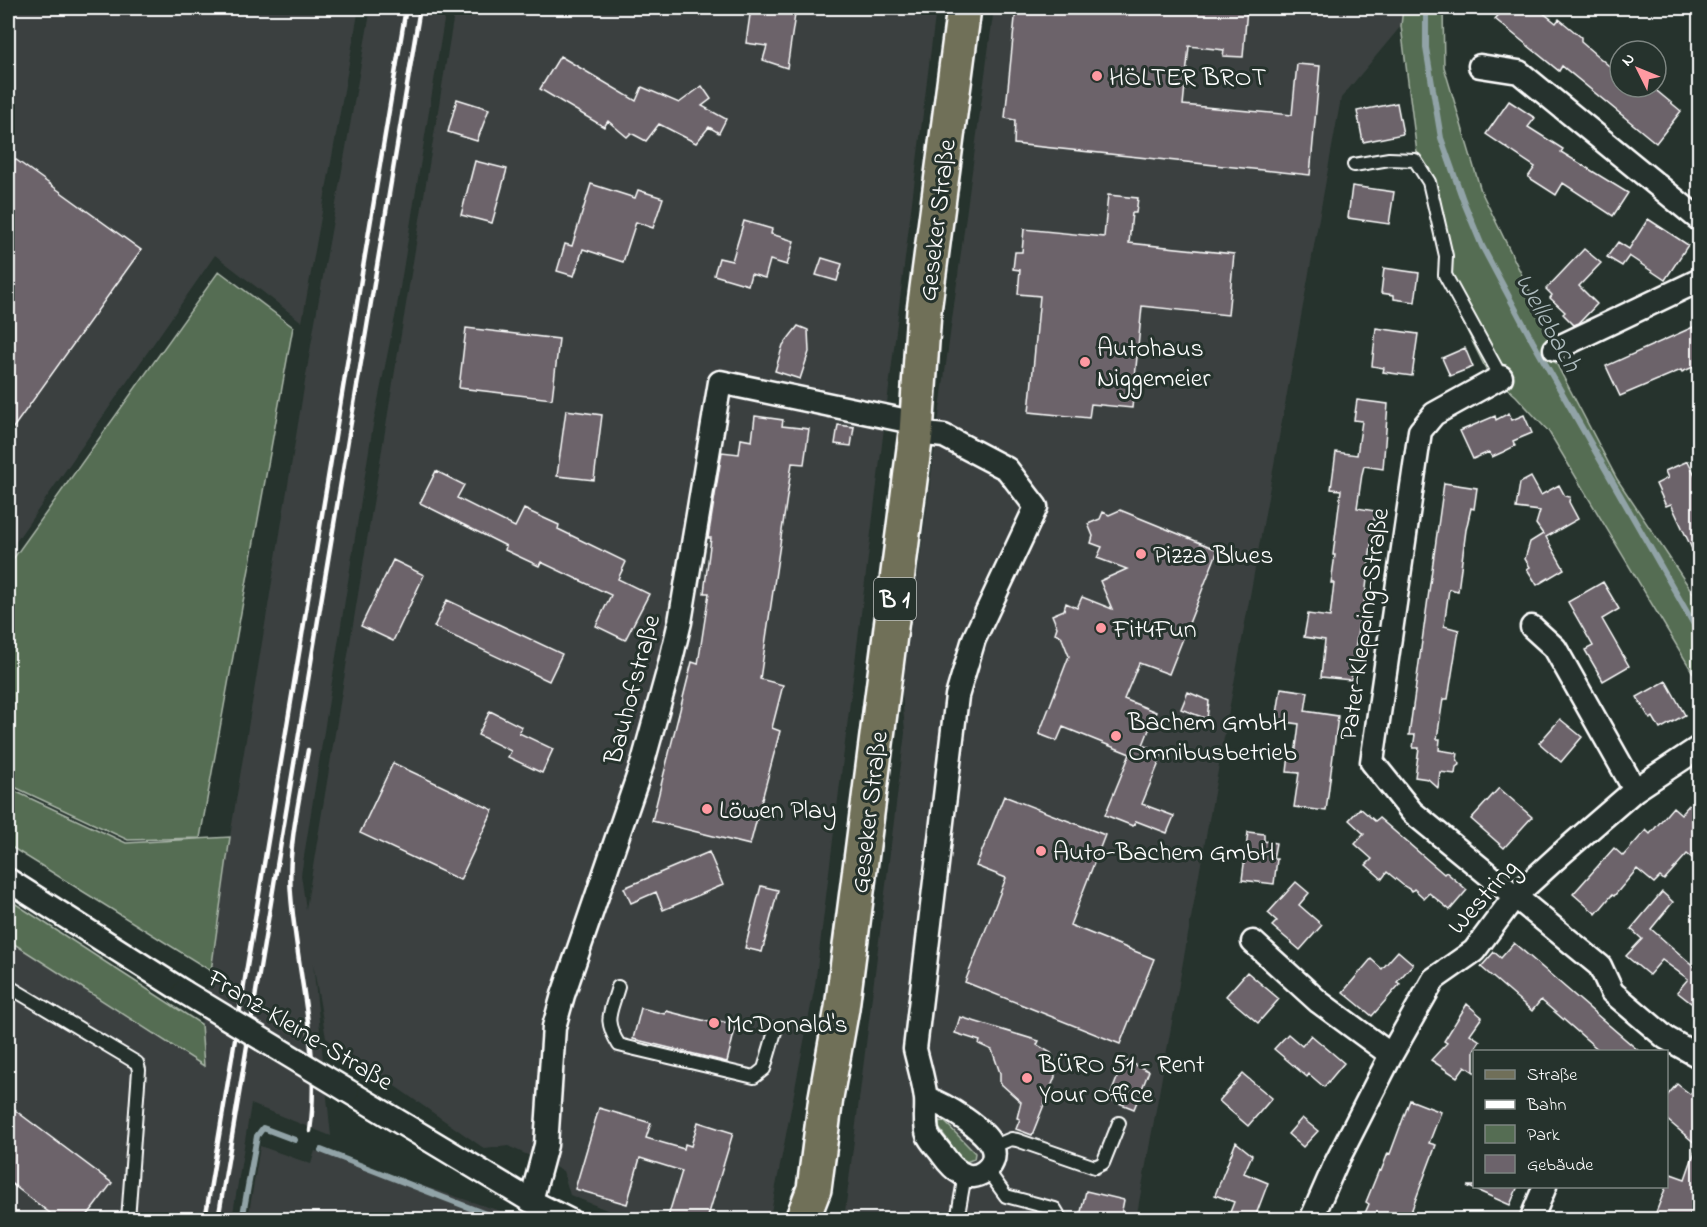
<svg xmlns="http://www.w3.org/2000/svg" width="1707" height="1227" font-family="'Indie Flower',sans-serif">
	<rect width="100%" height="100%" fill="#26332d"/>
	<filter id="ink" filterUnits="userSpaceOnUse"><feTurbulence type="fractalNoise" baseFrequency=".0167" numOctaves="2"/><feDisplacementMap in="SourceGraphic" scale="12" xChannelSelector="R" yChannelSelector="G"/><feConvolveMatrix kernelMatrix="1 2 1 2 8 2 1 2 1" color-interpolation-filters="sRGB"/></filter>
	<g filter="url(#ink)">
		<path fill="#3b4140" d="M8,8H359L302,322L215,255L8,553Z
			M371,8H446L396,312L373,425L301,875L306,909L455,8H936L815,985L770,1217L767,1220L629,1219L570,1195L563,1171L508,1146L485,1149L326,1038L313,963L331,1136L251,1104L232,1219H8V940L204,1066L201,1024L211,971L230,837L314,327Z
			M994,8H1403L1401,26L1341,98L1136,1219L844,1220L905,733L902,691Z
			M260,1146L311,1164L315,1151L525,1219H248Z"/>
		<path fill="#556d53" stroke="#aab6a9" stroke-width="1.5" d="M1403,8H1443L1444,67L1481,191L1552,337L1556,363L1617,479L1699,602V683L1549,432L1516,396L1487,371L1445,286L1439,251L1417,153L1401,26Z
			M219,271L293,327L200,838L128,840L8,784V566Z
			M8,788L126,843L230,837L211,971L8,845Z
			M8,899L201,1024L204,1066L8,940Z
			M939,1121L945,1122L971,1149L975,1153L974,1159L966,1162L962,1160L939,1128Z"/>
		<g fill="none" stroke-linecap="round" stroke-linejoin="round">
			<path stroke="#91a3a7" stroke-width="6" d="M1426,8V48L1441,138L1463,200L1482,246L1533,342L1700,635
				M321,1150L501,1220
				M242,1220L257,1136L263,1128L295,1140"/>
		</g>
		<path fill="#6c636b" stroke="#fff" stroke-width="1.5" d="M751,8H796L787,68L763,60L767,46L746,43Z
			M1016,8H1247L1243,57L1223,56L1224,50L1189,46L1183,105L1292,115L1297,64L1320,66L1310,175L1014,144L1015,120L1005,118Z
			M1505,8H1537L1556,23L1559,19L1581,37V42L1615,71L1613,73L1620,79V87H1652L1681,111L1656,143L1562,66L1559,71L1495,19Z
			M560,56L636,101L642,87L679,103L702,86L711,99L702,106L726,119L719,133L709,127L696,143L659,124L646,141L631,133L627,137L608,121L604,127L540,89Z
			M457,99L489,109L477,141L448,132Z
			M1509,101L1535,118L1528,127L1563,149L1561,152L1628,193L1613,216L1563,183L1556,195L1528,177L1535,167L1486,134Z
			M1397,103L1403,134L1363,142L1357,111Z
			M8,154L141,250L8,435Z
			M475,161L507,169L492,223L461,215Z
			M591,184L635,198L638,190L663,198L653,228L636,222L623,262L583,249L574,276L557,271L565,244L572,246Z
			M1352,186L1394,192L1389,224L1348,218Z
			M1108,195L1138,198L1136,213H1132L1129,243L1234,254L1228,315L1142,306L1132,408L1091,404L1089,418L1029,412L1040,296L1018,294L1020,270L1013,269L1015,252H1022L1024,229L1104,237Z
			M1648,219L1688,245L1665,280L1629,256L1622,266L1607,257L1618,242L1629,249Z
			M744,221L772,229L771,234L794,241L787,265L770,260L765,278L751,274L748,285L714,275L719,258L732,261Z
			M1584,249L1601,263L1579,286L1597,304L1579,323L1574,325L1563,314L1565,312L1550,298L1552,295L1546,289Z
			M822,258L842,264L837,281L816,275Z
			M1384,268L1419,273L1415,302L1394,299V295L1381,293Z
			M1700,324V364L1682,372L1681,370L1620,396L1606,366Z
			M798,326L808,330L809,352L800,379L775,371L783,345Z
			M466,328L559,339L552,399L459,388Z
			M1376,328L1418,334L1412,376L1383,372L1384,368L1372,366Z
			M1465,348L1473,367L1450,376L1442,358Z
			M1357,400L1388,404L1383,469L1364,466L1362,474L1357,508L1375,511L1362,622H1359L1351,680L1321,677L1325,640L1304,637L1308,614L1330,617L1334,583H1331L1335,555H1333L1341,490L1331,489L1336,452L1357,455L1362,421L1354,420Z
			M566,410L602,415L594,480L557,476Z
			M1509,413L1512,420L1524,415L1532,433L1513,441L1515,446L1503,452L1492,457L1489,452L1473,459L1460,431L1495,416L1496,420Z
			M755,416L783,420L782,426L809,429L804,464L792,463L760,679L783,685L772,728L780,731L750,845L652,821L692,662L698,664L709,593H704L711,538H708L722,452L739,454L741,439L752,441Z
			M838,425L854,427L851,446L835,444Z
			M1688,461L1700,485V566L1671,504L1666,506L1656,484L1668,478L1665,471Z
			M436,471L464,485L457,498L515,527L524,509L559,525L558,529L626,562L618,579L649,594L625,640L596,626L611,595L541,562L539,566L505,550L506,546L420,503Z
			M1531,477L1541,495L1559,485L1565,496L1570,497L1569,502L1578,519L1546,537L1564,569L1537,585L1527,569L1530,567L1525,559L1530,542L1543,534L1536,524L1540,511L1516,508L1520,483Z
			M1444,483L1477,488L1474,509L1471,508L1466,530L1458,591L1449,589L1444,626L1459,630L1448,699H1443L1437,739H1440L1439,750L1458,753L1457,759L1460,764L1456,767L1455,774L1440,772L1438,788L1428,779L1415,777L1419,748H1413L1415,735H1409Z
			M1120,510L1218,550L1169,674L1139,663L1124,699L1156,712L1143,745L1163,753L1142,804L1174,816L1167,833L1136,821L1133,826L1105,815L1130,754L1063,727L1057,741L1039,734L1069,656L1061,636L1055,633L1057,627L1052,615L1064,610L1066,603L1077,608L1082,597L1112,609L1100,581L1127,569L1097,558L1102,547L1091,543L1093,536L1088,524L1100,519L1103,512L1109,515Z
			M393,560L424,575L393,641L361,626Z
			M1603,582L1619,609L1602,619L1629,666L1603,681L1585,650L1593,646L1568,602Z
			M447,600L562,654L549,681L434,627Z
			M1666,681L1685,715L1660,729L1653,717L1650,719L1637,697Z
			M1281,688L1308,692L1305,711L1338,716L1326,811L1294,807L1299,773L1287,772L1289,755L1295,756L1299,724L1276,721Z
			M1188,692L1209,701L1207,719L1181,709Z
			M490,711L522,727L519,733L553,749L542,773L508,757L511,751L478,735Z
			M1560,719L1582,737L1561,762L1539,743Z
			M393,763L493,810L460,880L360,833Z
			M1499,788L1532,817L1504,848L1471,819Z
			M1700,793V849L1692,858L1687,854L1664,880L1660,877L1654,883L1637,869L1614,896L1612,895L1596,914L1573,894L1614,848L1623,856L1646,830L1650,834L1673,807L1681,814Z
			M1004,796L1105,835L1070,925L1154,959L1120,1044L965,982L1006,878L976,866Z
			M1360,808L1375,821L1379,818L1444,874L1446,872L1467,890L1450,910L1429,893L1424,898L1414,889L1412,891L1404,886L1387,872L1382,879L1366,865L1372,859L1355,844L1364,834L1349,820Z
			M1248,832L1264,834V841L1276,843L1273,859H1277L1274,884L1242,880Z
			M709,852L723,885L663,910L656,892L631,903L624,888Z
			M1296,882L1309,893L1299,905L1322,925L1300,950L1272,926L1277,921L1268,913Z
			M761,886L778,890L762,952L745,948Z
			M1662,892L1673,902L1651,929L1697,969L1700,966V994L1691,1003L1677,992L1688,979L1662,960L1649,975L1626,956L1642,939L1631,929Z
			M1514,943L1551,975L1640,1052H1601L1541,1000L1532,1011L1481,967L1494,952L1501,958Z
			M1398,951L1413,964L1397,982L1400,984L1372,1016L1343,992L1371,959L1382,969Z
			M1247,972L1279,999L1258,1023L1226,996Z
			M1467,1004L1482,1017L1470,1034L1480,1041L1474,1050V1072L1465,1066L1457,1077L1431,1060L1447,1043L1444,1041Z
			M641,1008L665,1014L666,1011L714,1023L715,1020L736,1025L727,1062L633,1039Z
			M960,1017L1039,1041L1037,1045L1051,1053L1054,1059L1055,1077L1032,1135L1016,1129L1020,1119L1017,1118L1021,1102L1000,1083V1073L992,1050L979,1044L980,1041L955,1033Z
			M1288,1034L1302,1046L1311,1035L1344,1063L1324,1087L1309,1074L1307,1077L1274,1049Z
			M1124,1060L1149,1071L1134,1109L1109,1099Z
			M1243,1074L1272,1098L1248,1126L1219,1101Z
			M1677,1084L1690,1094L1700,1084V1191L1688,1220H1653L1671,1174L1685,1179L1697,1145L1666,1119V1097Z
			M1410,1100L1441,1112L1429,1143L1436,1145L1408,1220H1362L1369,1204L1366,1202L1379,1170L1381,1171L1388,1153L1390,1154Z
			M8,1105L112,1183L84,1220H59L8,1181Z
			M599,1108L651,1123L646,1138L684,1149L685,1144L691,1146L698,1122L733,1133L707,1220H667L682,1171L640,1158L627,1204L575,1189Z
			M1302,1118L1318,1131L1303,1147L1288,1134Z
			M1236,1142L1252,1155L1244,1173L1268,1183L1254,1220H1227L1234,1202L1215,1195Z
			M1467,1186H1518L1510,1205Z
			M1086,1191L1124,1200L1120,1220H1079Z"/>
		<g fill="none" stroke-linecap="round" stroke-linejoin="round">
			<g stroke="#fff" stroke-width="16">
				<path id="service" d="M1354,165L1389,159L1415,160L1429,182L1446,256L1445,275L1501,377
					M8,986L137,1063L139,1070L128,1220
					M618,987C610,1015 603,1019 619,1045L631,1048L754,1077L764,1069L776,1028
					M992,1147L1011,1139L1017,1140L1095,1167L1103,1163L1119,1123
					M987,1170L1006,1196L1055,1209L1058,1214L1057,1220
					M957,1220L963,1186L962,1174"/>
			</g>
			<g stroke="#fff" stroke-width="27">
				<path id="minor" d="M1480,66L1519,72L1700,220
					M1555,349L1700,280
					M1501,377L1434,414L1420,431L1372,762L1412,812L1600,966L1612,992L1666,1038L1700,1057
					M916,433L944,436L1007,469L1036,507L974,639L957,696L915,1049C919,1066 924,1082 926,1099C927,1110 924,1125 928,1135C931,1142 938,1148 942,1154C947,1161 953,1169 961,1173C976,1183 998,1167 993,1149C988,1130 944,1104 926,1098
					M1532,627L1555,648L1635,790
					M8,880L184,992
					M1253,942L1319,1002L1391,1055
					M348,1091L531,1201L569,1220
					M531,1201L546,1145L554,1027L563,995L643,762L668,672L680,622L720,382L917,423
					M1311,1220L1336,1163L1391,1055L1434,979L1474,951L1515,896L1561,854L1635,790L1700,747
					M1531,1220L1545,1186"/>
			</g>
			<g stroke="#fff" stroke-width="38">
				<path id="primary" d="M802,1220L814,1189L826,1097L842,1008L916,433L924,311L964,8"/>
			</g>
			<use href="#service" stroke="#26332d" stroke-width="12"/>
			<use href="#minor" stroke="#26332d" stroke-width="22"/>
			<use href="#primary" stroke="#706f59" stroke-width="33"/>
			<path stroke="#fff" stroke-width="4.5" d="M308,750C300,796 287,849 291,895C297,974 321,1052 310,1131
				M205,1220L406,8
				M218,1220L420,8"/>
			<g stroke="#fff" stroke-width="27" stroke-linecap="butt">
				<path id="minor-bridge" d="M184,992L348,1091"/>
			</g>
			<use href="#minor-bridge" stroke="#26332d" stroke-width="22"/>
		</g>
	</g>
	<g fill="#ff9aa2" stroke="#26332d" stroke-width="2">
		<circle cx="1097" cy="76" r="6"/>
		<circle cx="1085" cy="362" r="6"/>
		<circle cx="1141" cy="554" r="6"/>
		<circle cx="1101" cy="628" r="6"/>
		<circle cx="1116" cy="736" r="6"/>
		<circle cx="707" cy="809" r="6"/>
		<circle cx="1041" cy="851" r="6"/>
		<circle cx="714" cy="1023" r="6"/>
		<circle cx="1027" cy="1078" r="6"/>
	</g>
	<g text-anchor="middle" stroke-width="6" stroke-linejoin="round" paint-order="stroke">
		<rect fill="#26332d" stroke="#bec2c0" stroke-width="1.5" x="874" y="578" width="42" height="42" rx="4.5"/>
		<g font-size="24" font-weight="bold" fill="#fff">
			<text x="895" y="607">B 1</text>
		</g>
		<g font-size="26" fill="#fff" stroke="#26332d" text-anchor="start">
			<text x="1109" y="85">HÖLTER BROT</text>
			<text x="1097" y="356">Autohaus<tspan x="1097" dy="30">Niggemeier</tspan></text>
			<text x="1153" y="563">Pizza Blues</text>
			<text x="1113" y="637">Fit4Fun</text>
			<text x="1128" y="730">Bachem GmbH<tspan x="1128" dy="30">Omnibusbetrieb</tspan></text>
			<text x="719" y="818">Löwen Play</text>
			<text x="1053" y="860">Auto-Bachem GmbH</text>
			<text x="726" y="1032">McDonald's</text>
			<text x="1039" y="1072">BÜRO 51 - Rent<tspan x="1039" dy="30">Your Office</tspan></text>
		</g>
		<g font-size="26" fill="#fff" stroke="#26332d">
			<text transform="translate(936 220) rotate(-83)" y="9">Geseker Straße</text>
			<text transform="translate(1363 624) rotate(-82)" y="9">Pater-Klepping-Straße</text>
			<text transform="translate(631 689) rotate(-75)" y="9">Bauhofstraße</text>
			<text transform="translate(868 812) rotate(-83)" y="9">Geseker Straße</text>
			<text transform="translate(1482 896) rotate(-48)" y="9">Westring</text>
			<text transform="translate(301 1029) rotate(31)" y="9">Franz-Kleine-Straße</text>
		</g>
		<g font-size="27" font-style="italic" fill="#acbabd" stroke="#26332d">
			<text transform="translate(1549 322) rotate(61)" y="9">Wellebach</text>
		</g>
	</g>
	<rect width="1707" height="1227" fill="none" stroke="#26332d" stroke-width="30"/>
	<rect x="15" y="15" width="1677" height="1197" fill="none" stroke="#fff" stroke-width="2" filter="url(#ink)"/>
	<rect x="1473" y="1050" width="195" height="138" fill="#26332d" stroke="#7d8581" stroke-width="1.5"/>
	<rect x="1485" y="1070" width="30" height="9" fill="#706f59" stroke="#7d8581" stroke-width="1.5"/>
	<text x="1527" y="1080" font-size="18" fill="#ffffff">Straße</text>
	<rect x="1485" y="1100" width="30" height="9" fill="#ffffff" stroke="#7d8581" stroke-width="1.5"/>
	<text x="1527" y="1110" font-size="18" fill="#ffffff">Bahn</text>
	<rect x="1485" y="1125" width="30" height="18" fill="#556d53" stroke="#7d8581" stroke-width="1.5"/>
	<text x="1527" y="1140" font-size="18" fill="#ffffff">Park</text>
	<rect x="1485" y="1155" width="30" height="18" fill="#6c636b" stroke="#7d8581" stroke-width="1.5"/>
	<text x="1527" y="1170" font-size="18" fill="#ffffff">Gebäude</text>
	<g transform="translate(1638 69) rotate(313)"><circle r="28" fill="#26332d" stroke="#7d8581" stroke-width="1.5"/>
	<path d="M0-4.5L10 22L0 15L-10 22Z" fill="#ff9aa2"/>
	<text y="-9" font-size="16" font-weight="bold" text-anchor="middle" fill="#ffffff">N</text>
	</g>
</svg>
